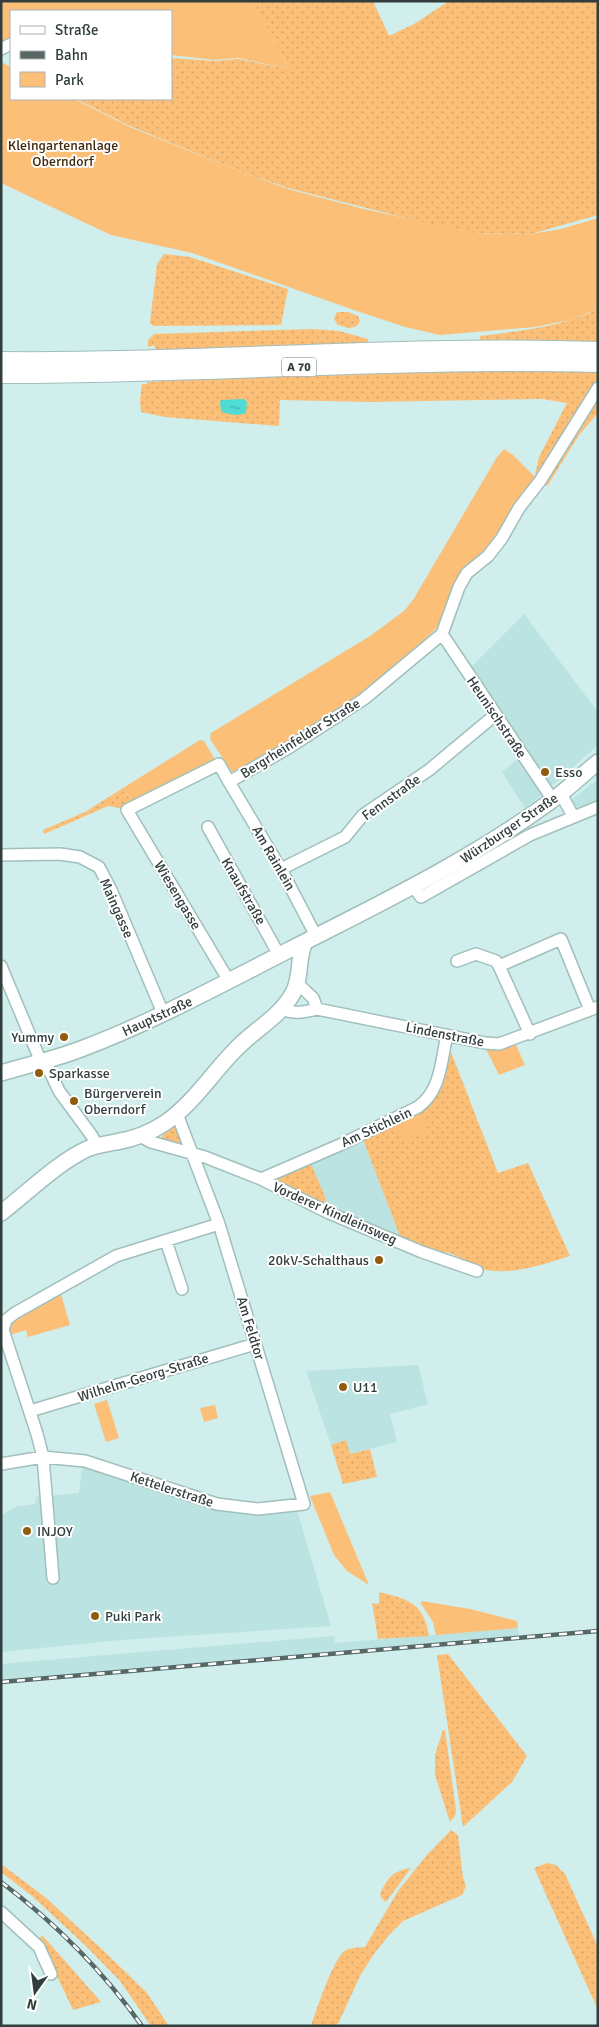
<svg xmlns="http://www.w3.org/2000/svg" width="599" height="2027" font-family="Signika,sans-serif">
	<defs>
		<pattern id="grass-dots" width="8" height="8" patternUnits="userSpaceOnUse" patternTransform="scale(1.25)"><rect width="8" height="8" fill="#fcbf78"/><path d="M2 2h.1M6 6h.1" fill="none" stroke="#d8a569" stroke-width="1.8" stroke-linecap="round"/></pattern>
		<pattern id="water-ripples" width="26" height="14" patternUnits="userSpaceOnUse" patternTransform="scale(1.25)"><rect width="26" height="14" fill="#4fdbd6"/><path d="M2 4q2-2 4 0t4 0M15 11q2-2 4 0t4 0" fill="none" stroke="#42b3af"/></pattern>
	</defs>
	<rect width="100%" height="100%" fill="#cfeeec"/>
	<path fill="#bae3e1" d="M524,614L598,712V745L553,785L548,784L470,668Z
		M519,758L543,794L525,808L502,772Z
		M598,779V800L578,808L573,806L571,800Z
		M362,1137L401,1239L323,1206L309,1159Z
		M418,1365L428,1404L390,1414L397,1442L350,1454L346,1440L331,1445L306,1371Z
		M83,1461L198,1500L296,1507L331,1626L120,1640L1,1652V1515L15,1507L35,1504L36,1497L79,1493Z
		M518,1628L519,1640L1,1684V1664L334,1636L335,1643Z"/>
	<path fill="url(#grass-dots)" d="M253,1H373L389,36L414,24L449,1H598V215L531,234L474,233L429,224L288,188L244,173L130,126L76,99H171V58L215,61L238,59L289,69Z
		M164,254L190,257L288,289L281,325L154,326L150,323L157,264Z
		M598,309V342L551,340L480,341V336C520,331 561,327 598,309Z
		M337,312H348L358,316L360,321L357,326L349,328L338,325L334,319Z
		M313,329L339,331L368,339V344L156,350L154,345L148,347V340L154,334Z
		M487,370L598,372V380L540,475L535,476L539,457L567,403L542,399L370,402L280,400L279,426L165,417L141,412L140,400L142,384H147V382L224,377Z
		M598,396V413L579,435L548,485L543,486Z
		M123,788L134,804L120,808L108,806L44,834L43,830L85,812Z
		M449,1047L498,1173L528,1163L570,1256C541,1265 509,1277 478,1268C463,1264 453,1247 436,1254L401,1239L362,1137L420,1111Z
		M176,1126L184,1144L161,1140L163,1135Z
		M309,1159L326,1199L323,1206L278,1181L276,1177Z
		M346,1440L350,1454L370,1449L377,1477L343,1484L331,1445Z
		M379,1592C408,1599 424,1603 429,1636L378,1639L372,1603L379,1604Z
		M448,1654L527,1756L512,1782L463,1827L437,1655Z
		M443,1730H445L456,1810L455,1816L450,1822L435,1775V1755Z
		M451,1830L458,1835L463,1877L466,1886L462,1895L403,1921L389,1935L374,1954L361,1974L337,2026H311C316,2011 334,1956 346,1950C352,1947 359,1948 365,1947L398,1891L427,1855Z
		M547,1863L556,1865L565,1874L598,1947V2010L534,1868Z
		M1,1864L45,1897L107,1954L147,1993L169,2026H151L120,1981L87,1947L32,1896L1,1872Z
		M411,1868L386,1902L382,1899L380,1894C388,1877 393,1871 411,1868Z
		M43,1936L101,2002L73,2010L39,1938Z"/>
	<path fill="#fcbf78" d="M1,1H253L289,69L238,58L214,60L171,55V11H11V40L1,46Z
		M1,62L11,67V99H74L130,127L244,173L288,189L364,209L474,233L531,234L561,229L598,218V309L570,320L535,327L440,335L405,327L351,309L192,253L111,235L1,183Z
		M504,449L513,455L539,481L502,538L466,573L446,619L399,664L361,694L287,743L232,772L210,739L211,733L370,636L404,611L413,600L497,457Z
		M200,740L204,741L217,763L134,804L123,788Z
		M516,1045L525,1065L499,1075L486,1049H502Z
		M420,1111L428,1131L403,1142L394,1122Z
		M61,1294L70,1325L28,1337L26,1330L10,1335L9,1328L13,1322Z
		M107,1400L119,1438L106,1442L94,1404Z
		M215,1405L218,1418L204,1422L200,1408Z
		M330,1492L369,1585L347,1571L334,1555L310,1496Z
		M422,1601L470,1609L517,1621L518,1628L436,1635L433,1622L421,1604Z"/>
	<path fill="url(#water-ripples)" d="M244,399L247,402L246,413C239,416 227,415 221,411L220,402L221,400Z"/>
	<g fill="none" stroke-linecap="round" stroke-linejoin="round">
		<g stroke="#a0bfbd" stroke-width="14">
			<path id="minor" d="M1,49L11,44
				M442,634L459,587L467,573L488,556L502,538L519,508L540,481L598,388
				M442,634L553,800
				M229,782L281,869L316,936
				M561,794L573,816
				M208,827L279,955
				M1,855L60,854L80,857L99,867L111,890L163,1013
				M281,869L345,837L363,815L429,770L495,715
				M414,887L421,897L530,835L598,807
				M457,961L476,954L496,961L499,966
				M1,966L41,1062
				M229,981L127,810L219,764L229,782L290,747L364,699L442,634
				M297,983L313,998L317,1009
				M281,1008C292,1015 305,1012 317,1009L485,1043L499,1044L598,1007
				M530,1034L499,966L561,939L590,1010
				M45,1061L59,1091L92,1136L97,1146
				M140,1136L151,1142L205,1157L261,1179L329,1213L422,1252L477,1271
				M261,1179L342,1144L418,1107C441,1091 441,1061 447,1035
				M166,1241L182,1289
				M30,1411L255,1344
				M1,1464L43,1457L85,1461L217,1504L258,1509L304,1504L219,1224L177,1114
				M53,1578L43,1457L37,1434L3,1330L6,1320L15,1313L116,1256L219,1224
				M1,1912L39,1947L51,1974"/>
		</g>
		<g stroke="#a0bfbd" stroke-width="18">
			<path id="major" d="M1,1073C28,1065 55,1059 81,1049C153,1022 220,985 289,950C379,904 469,861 551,801C568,789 582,775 598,762
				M1,1213C27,1193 57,1163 87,1149C96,1145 106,1144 116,1142C134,1139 150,1133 165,1123C194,1103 212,1073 236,1049C254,1030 281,1016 293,993C302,977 297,958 305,942"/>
		</g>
		<g stroke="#a0bfbd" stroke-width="20">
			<path id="highway" d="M1,361C200,363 399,344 598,351
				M1,374C200,374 399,358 598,363"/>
		</g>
		<use href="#minor" stroke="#fff" stroke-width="11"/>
		<use href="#major" stroke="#fff" stroke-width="15"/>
		<use href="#highway" stroke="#fff" stroke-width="18"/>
		<g stroke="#566766" stroke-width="4.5">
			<path id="rail" d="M1,1682L598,1631
				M1,1882C54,1922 103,1971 142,2026"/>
		</g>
		<use href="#rail" stroke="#fff" stroke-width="2.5" stroke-dasharray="8" stroke-linecap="butt"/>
	</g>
	<g fill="#905c0e" stroke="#fff" stroke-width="2">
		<circle cx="545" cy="772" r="5"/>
		<circle cx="64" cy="1037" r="5"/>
		<circle cx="39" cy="1073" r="5"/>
		<circle cx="74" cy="1101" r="5"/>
		<circle cx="379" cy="1260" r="5"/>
		<circle cx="343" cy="1387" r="5"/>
		<circle cx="27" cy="1531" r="5"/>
		<circle cx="95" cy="1616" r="5"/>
	</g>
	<g text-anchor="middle" stroke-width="4" stroke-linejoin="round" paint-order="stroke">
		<rect fill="#fff" stroke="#6f7877" stroke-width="1" x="281.5" y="357.5" width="35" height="19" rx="4"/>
		<g font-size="12" font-weight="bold" fill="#313e3d">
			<text x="299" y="371">A 70</text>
		</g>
		<g font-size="14" fill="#432908" stroke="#fff">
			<text x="63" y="150">Kleingartenanlage<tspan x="63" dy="16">Oberndorf</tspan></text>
		</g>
		<g font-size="14" fill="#313e3d" stroke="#fff">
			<text transform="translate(497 717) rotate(56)" y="5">Heunischstraße</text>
			<text transform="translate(300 738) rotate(-32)" y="5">Bergrheinfelder Straße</text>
			<text transform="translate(391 797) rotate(-36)" y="5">Fennstraße</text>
			<text transform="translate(509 828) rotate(-34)" y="5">Würzburger Straße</text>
			<text transform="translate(274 858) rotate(60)" y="5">Am Rainlein</text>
			<text transform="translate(244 891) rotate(60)" y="5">Knaufstraße</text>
			<text transform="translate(178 895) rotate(59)" y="5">Wiesengasse</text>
			<text transform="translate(117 908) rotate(66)" y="5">Maingasse</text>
			<text transform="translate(157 1016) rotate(-25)" y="5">Hauptstraße</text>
			<text transform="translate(445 1034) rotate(11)" y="5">Lindenstraße</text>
			<text transform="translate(376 1127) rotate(-25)" y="5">Am Stichlein</text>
			<text transform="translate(335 1213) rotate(24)" y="5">Vorderer Kindleinsweg</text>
			<text transform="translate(251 1328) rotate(73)" y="5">Am Feldtor</text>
			<text transform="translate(143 1377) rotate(-17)" y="5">Wilhelm-Georg-Straße</text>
			<text transform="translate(172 1489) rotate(18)" y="5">Kettelerstraße</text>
		</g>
		<g font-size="14" fill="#313e3d" stroke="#fff" text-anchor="start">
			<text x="555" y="777">Esso</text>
			<text x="54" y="1042" text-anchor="end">Yummy</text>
			<text x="49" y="1078">Sparkasse</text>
			<text x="84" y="1098">Bürgerverein<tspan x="84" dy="16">Oberndorf</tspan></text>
			<text x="369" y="1265" text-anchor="end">20kV-Schalthaus</text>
			<text x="353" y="1392">U11</text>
			<text x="37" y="1536">INJOY</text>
			<text x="105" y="1621">Puki Park</text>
		</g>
	</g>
	<rect width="599" height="2027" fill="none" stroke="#313e3d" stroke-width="5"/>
	<rect x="10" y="10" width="162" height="90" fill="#ffffff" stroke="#adb2b1"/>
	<rect x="20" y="26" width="25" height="8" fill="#ffffff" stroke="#adb2b1"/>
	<text x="55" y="35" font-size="15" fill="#313e3d">Straße</text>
	<rect x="20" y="51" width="25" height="8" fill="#566766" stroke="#adb2b1"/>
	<text x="55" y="60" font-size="15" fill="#313e3d">Bahn</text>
	<rect x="20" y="72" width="25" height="15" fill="#fcbf78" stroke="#adb2b1"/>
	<text x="55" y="85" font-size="15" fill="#313e3d">Park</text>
	<g transform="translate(35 1992) rotate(194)" stroke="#ffffff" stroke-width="4" paint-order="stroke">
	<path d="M0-4L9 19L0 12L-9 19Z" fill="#313e3d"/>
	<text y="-8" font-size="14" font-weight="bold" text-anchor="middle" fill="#313e3d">N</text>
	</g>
</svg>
